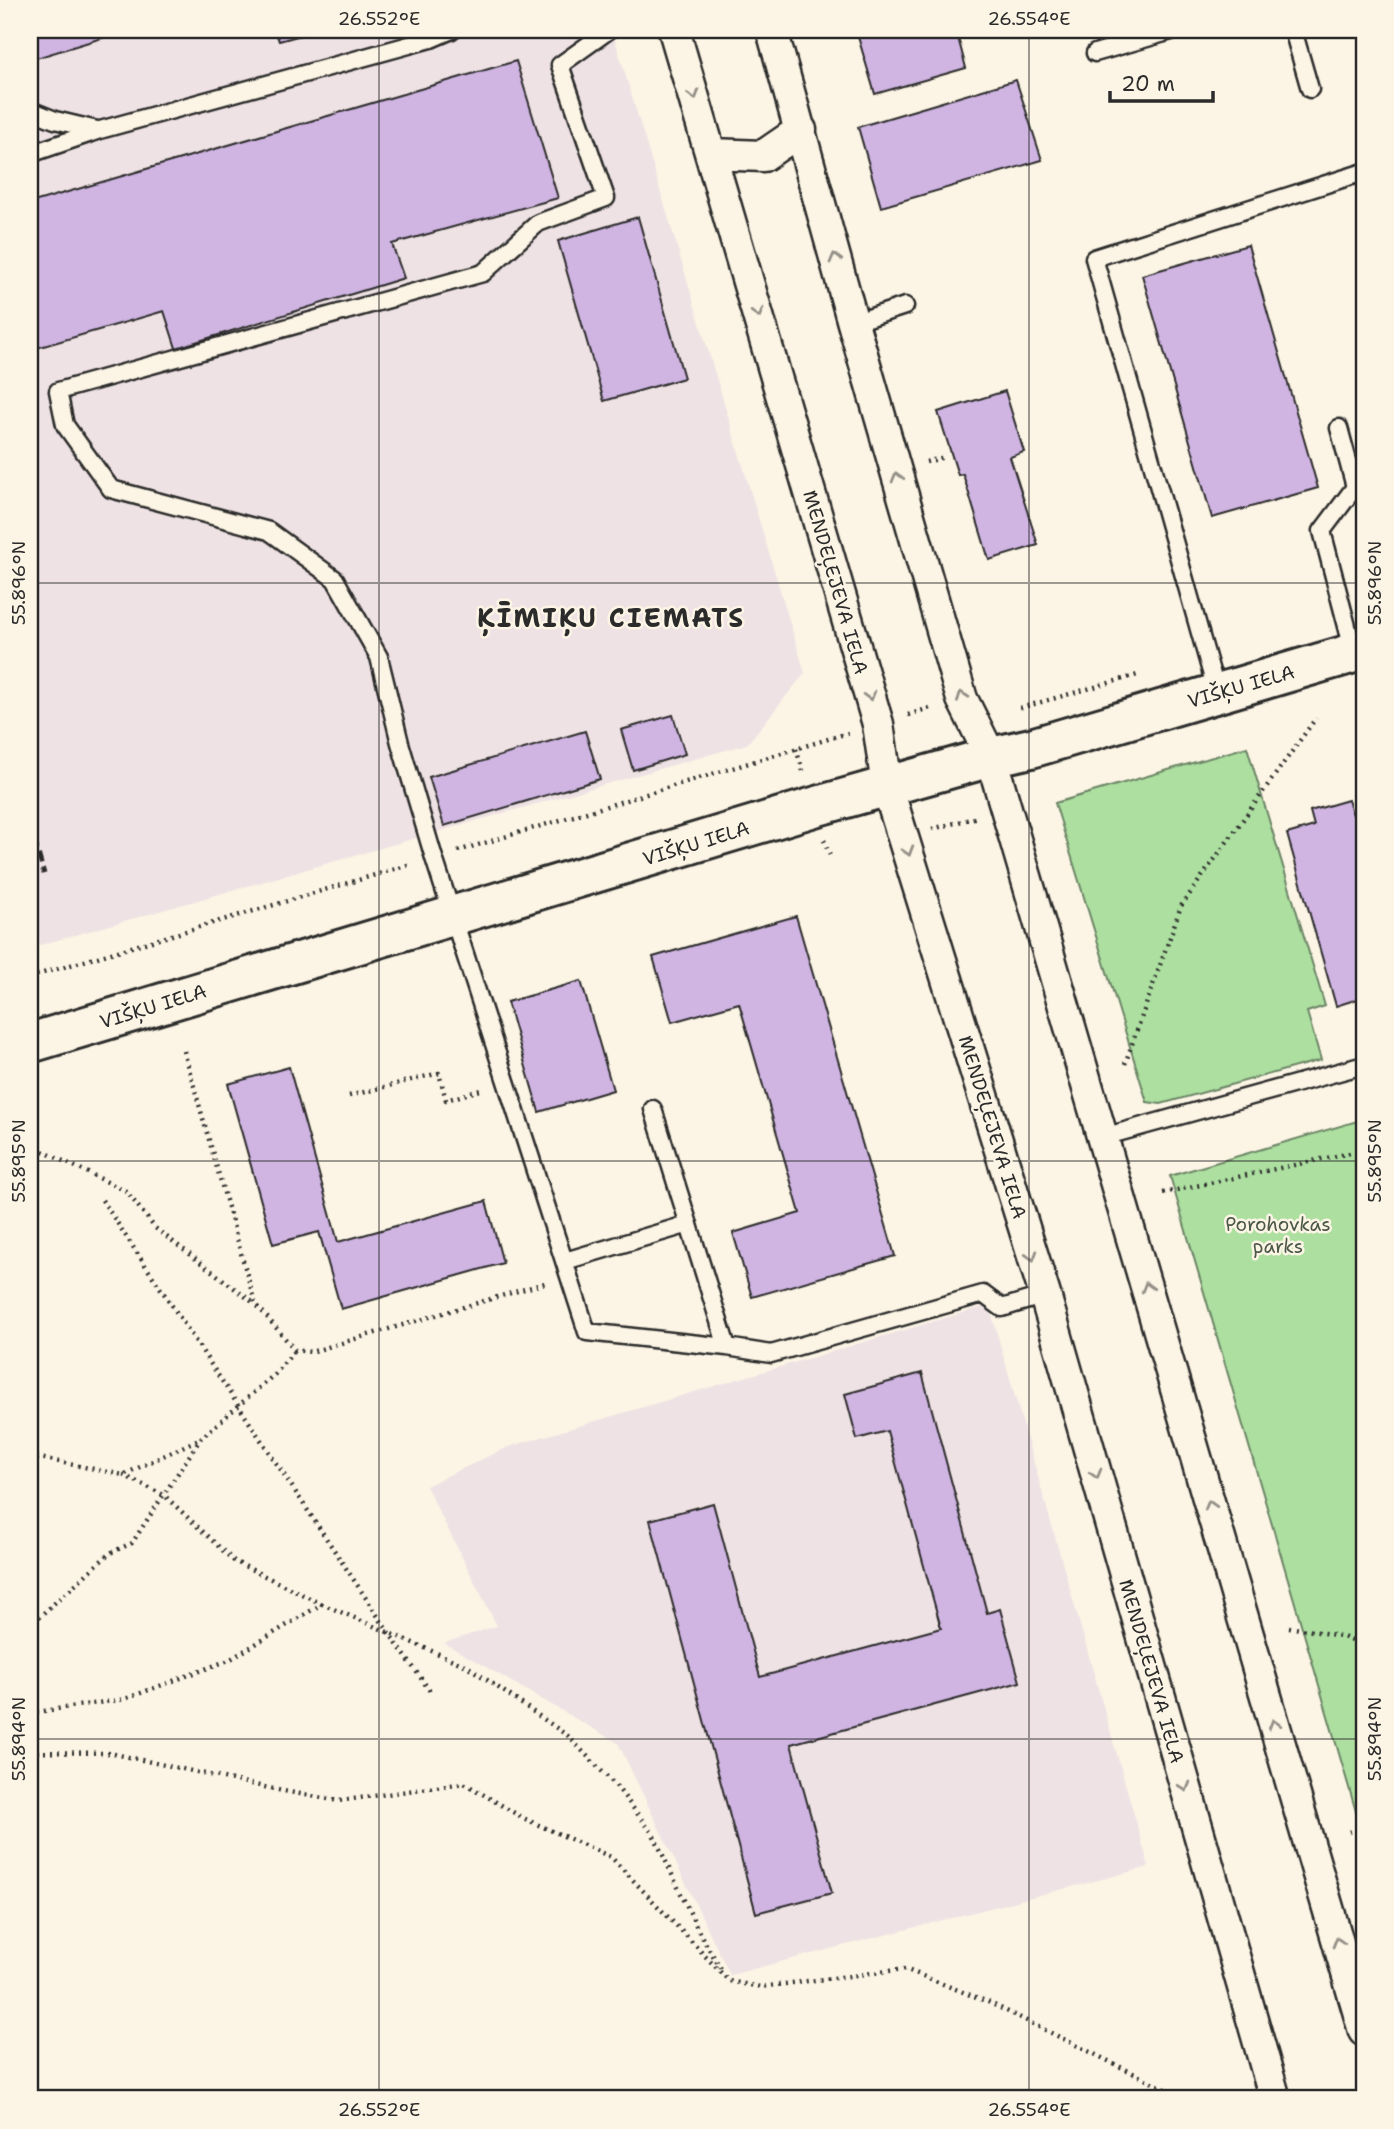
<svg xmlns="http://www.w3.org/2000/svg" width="1394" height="2129" font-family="'Shantell Sans',sans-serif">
	<rect width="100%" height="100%" fill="#fcf5e5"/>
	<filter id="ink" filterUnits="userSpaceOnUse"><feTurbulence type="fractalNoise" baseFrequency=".0143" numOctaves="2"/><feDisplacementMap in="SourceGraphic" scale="14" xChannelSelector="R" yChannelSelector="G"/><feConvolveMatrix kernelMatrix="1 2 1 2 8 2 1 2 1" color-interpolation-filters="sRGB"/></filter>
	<g filter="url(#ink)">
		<path fill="#efe2e4" d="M30,30H612L805,673L747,744L33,947L30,937Z
			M989,1305L1149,1867L730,1975L618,1743L444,1643L497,1626L426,1486L508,1447Z"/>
		<path fill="#acdfa0" stroke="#6c8566" stroke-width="2" d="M1247,747L1325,1006L1307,1012L1321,1060L1161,1104L1147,1102L1055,803Z
			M1364,1119V1839L1170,1176Z"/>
		<path fill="#d0b5e3" stroke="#2b2b2b" stroke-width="2" d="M30,30H128L30,60Z
			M275,30H320L279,41Z
			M856,30H956L966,68L875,94Z
			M516,61L558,198L392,244L404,278L176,348L164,311L30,350V203Z
			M1016,80L1042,160L881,207L858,127Z
			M638,217L684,378L604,401L558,241Z
			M1248,245L1318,488L1212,518L1142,275Z
			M1005,391L1024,452L1010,457L1038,545L989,560L963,474L958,475L938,412Z
			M673,715L685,754L633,770L621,730Z
			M585,731L600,779L444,826L429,777Z
			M1348,800L1353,815L1364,812V997L1336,1006L1287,834L1314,826L1310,811Z
			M796,916L895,1256L752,1297L733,1233L800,1213L739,1003L672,1022L653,957Z
			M581,981L613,1090L539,1112L507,1002Z
			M289,1067L338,1242L486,1201L503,1263L341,1309L319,1232L273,1244L228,1084Z
			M922,1373L987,1613L1000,1609L1020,1682L791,1744L832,1893L756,1913L650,1520L713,1503L760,1677L941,1628L887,1431L857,1439L845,1394Z"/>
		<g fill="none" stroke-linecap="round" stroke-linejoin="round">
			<g stroke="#2b2b2b" stroke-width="21">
				<path id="lane" d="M609,30L560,65L606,198L538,223L483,273L58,391L65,425L111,489L269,531L335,579L379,657L400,743L434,858L587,1332L727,1347L771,1354L983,1294L1002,1308L1045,1295
					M1293,30L1310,89
					M1095,53L1175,30
					M30,110L55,120L97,130
					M30,154L100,130L431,39L452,30
					M853,323L905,306
					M1339,428L1355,487L1364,493
					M1354,653L1322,531L1355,487
					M1217,693L1094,258L1364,172
					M653,1109L727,1347
					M1103,1137L1364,1065
					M565,1261L689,1224"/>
			</g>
			<g stroke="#2b2b2b" stroke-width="35">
				<path id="street" d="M674,30L878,724L887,786L1045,1295L1275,2099
					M772,30L853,323L962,699L991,757L1364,2031
					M712,154L763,156L801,130"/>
			</g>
			<g stroke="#2b2b2b" stroke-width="44">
				<path id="secondary" d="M30,1043L814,807L991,757L1031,748L1364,650"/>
			</g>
			<path stroke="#2b2b2b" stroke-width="4.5" stroke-dasharray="2 5" stroke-linecap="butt" d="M926,462L945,457
				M1020,708L1141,674
				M908,715L933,707
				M796,749L804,774
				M932,829L978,817
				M824,840L831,859
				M458,851L848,733
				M30,977L409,865
				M184,1051L255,1303L295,1350L311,1352L545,1283
				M1125,1064L1181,906L1316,718
				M349,1096L439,1073L446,1100L484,1089
				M30,1145L126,1191L155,1228L254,1303
				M1163,1193L1364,1150
				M102,1200L389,1633L430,1691
				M30,1453L39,1457
				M30,1461L40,1458L123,1475L201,1438
				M123,1475L164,1495L234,1561L322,1604
				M1289,1627L1341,1636L1364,1646
				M30,1637L39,1617L110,1553L132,1543L201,1438L275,1374L295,1350
				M30,1713L125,1699L229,1660L322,1604L467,1666L568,1736L617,1787L653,1834L700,1934L723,1972
				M30,1752L110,1753L278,1790L339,1801L464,1783L523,1818L611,1857L729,1981L760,1987L905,1969L988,2002L1186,2099
				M1349,1832L1364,1827
				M30,1918L32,1919"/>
			<use href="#lane" stroke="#fcf5e5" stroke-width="16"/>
			<use href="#street" stroke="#fcf5e5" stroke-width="30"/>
			<use href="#secondary" stroke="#fcf5e5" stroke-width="38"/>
			<path stroke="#2b2b2b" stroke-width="5" stroke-dasharray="10 5" stroke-linecap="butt" d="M30,826L44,874"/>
		</g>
		<defs><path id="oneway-chevron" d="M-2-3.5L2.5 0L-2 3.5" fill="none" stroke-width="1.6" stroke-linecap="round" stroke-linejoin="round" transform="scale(1.75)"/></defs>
		<g stroke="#949088">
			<use href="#oneway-chevron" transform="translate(694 95) rotate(73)"/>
			<use href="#oneway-chevron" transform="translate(835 258) rotate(-105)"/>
			<use href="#oneway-chevron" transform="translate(758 313) rotate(74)"/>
			<use href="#oneway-chevron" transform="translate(897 477) rotate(-106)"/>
			<use href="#oneway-chevron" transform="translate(870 696) rotate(74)"/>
			<use href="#oneway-chevron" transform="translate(962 696) rotate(-110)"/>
			<use href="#oneway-chevron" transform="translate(908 851) rotate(73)"/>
			<use href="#oneway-chevron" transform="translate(1032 1256) rotate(73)"/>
			<use href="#oneway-chevron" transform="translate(1147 1287) rotate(-106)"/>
			<use href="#oneway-chevron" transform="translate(1096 1474) rotate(74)"/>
			<use href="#oneway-chevron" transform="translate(1210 1505) rotate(-106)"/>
			<use href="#oneway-chevron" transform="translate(1274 1724) rotate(-106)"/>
			<use href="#oneway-chevron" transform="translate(1185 1787) rotate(74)"/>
			<use href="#oneway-chevron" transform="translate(1338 1942) rotate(-106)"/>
		</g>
	</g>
	<path fill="none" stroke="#2b2b2b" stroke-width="2" stroke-opacity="0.45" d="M379,30V2099M1029,30V2099M30,583H1364M30,1161H1364M30,1739H1364"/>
	<g text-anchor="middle" stroke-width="5" stroke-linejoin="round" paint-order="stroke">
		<g font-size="19" fill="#2b2b2b" stroke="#fcf5e5">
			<text transform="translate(836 582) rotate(74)" y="7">MENDEĻEJEVA IELA</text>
			<text transform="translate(1241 686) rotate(-16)" y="7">VIŠĶU IELA</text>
			<text transform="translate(696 843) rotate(-17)" y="7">VIŠĶU IELA</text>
			<text transform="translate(153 1006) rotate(-17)" y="7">VIŠĶU IELA</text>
			<text transform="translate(993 1127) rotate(73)" y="7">MENDEĻEJEVA IELA</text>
			<text transform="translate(1152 1671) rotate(74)" y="7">MENDEĻEJEVA IELA</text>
		</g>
		<g font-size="19" fill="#4b5848" stroke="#fcf5e5">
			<text x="1278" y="1231">Porohovkas<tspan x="1278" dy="22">parks</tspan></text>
		</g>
		<g font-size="26" font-weight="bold" letter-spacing="2" fill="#2b2b2b" stroke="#fcf5e5">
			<text x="611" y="627">ĶĪMIĶU CIEMATS</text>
		</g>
	</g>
	<rect width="1394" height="2129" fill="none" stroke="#fcf5e5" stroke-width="77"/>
	<path d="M1110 91v10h103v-10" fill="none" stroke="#2b2b2b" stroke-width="3.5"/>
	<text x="1121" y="91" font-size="21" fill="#2b2b2b" stroke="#fcf5e5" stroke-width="5" paint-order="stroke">20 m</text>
	<rect x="38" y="38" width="1318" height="2052" fill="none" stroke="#2b2b2b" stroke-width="2.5"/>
	<g font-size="18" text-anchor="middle" fill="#2b2b2b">
		<text x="379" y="25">26.552°E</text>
		<text x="1029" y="25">26.554°E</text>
		<text transform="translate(19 583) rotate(-90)" y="6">55.896°N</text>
		<text transform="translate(1375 583) rotate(-90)" y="6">55.896°N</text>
		<text transform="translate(19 1161) rotate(-90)" y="6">55.895°N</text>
		<text transform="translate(1375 1161) rotate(-90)" y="6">55.895°N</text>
		<text transform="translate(19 1739) rotate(-90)" y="6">55.894°N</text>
		<text transform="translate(1375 1739) rotate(-90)" y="6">55.894°N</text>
		<text x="379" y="2116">26.552°E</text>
		<text x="1029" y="2116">26.554°E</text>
	</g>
</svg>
